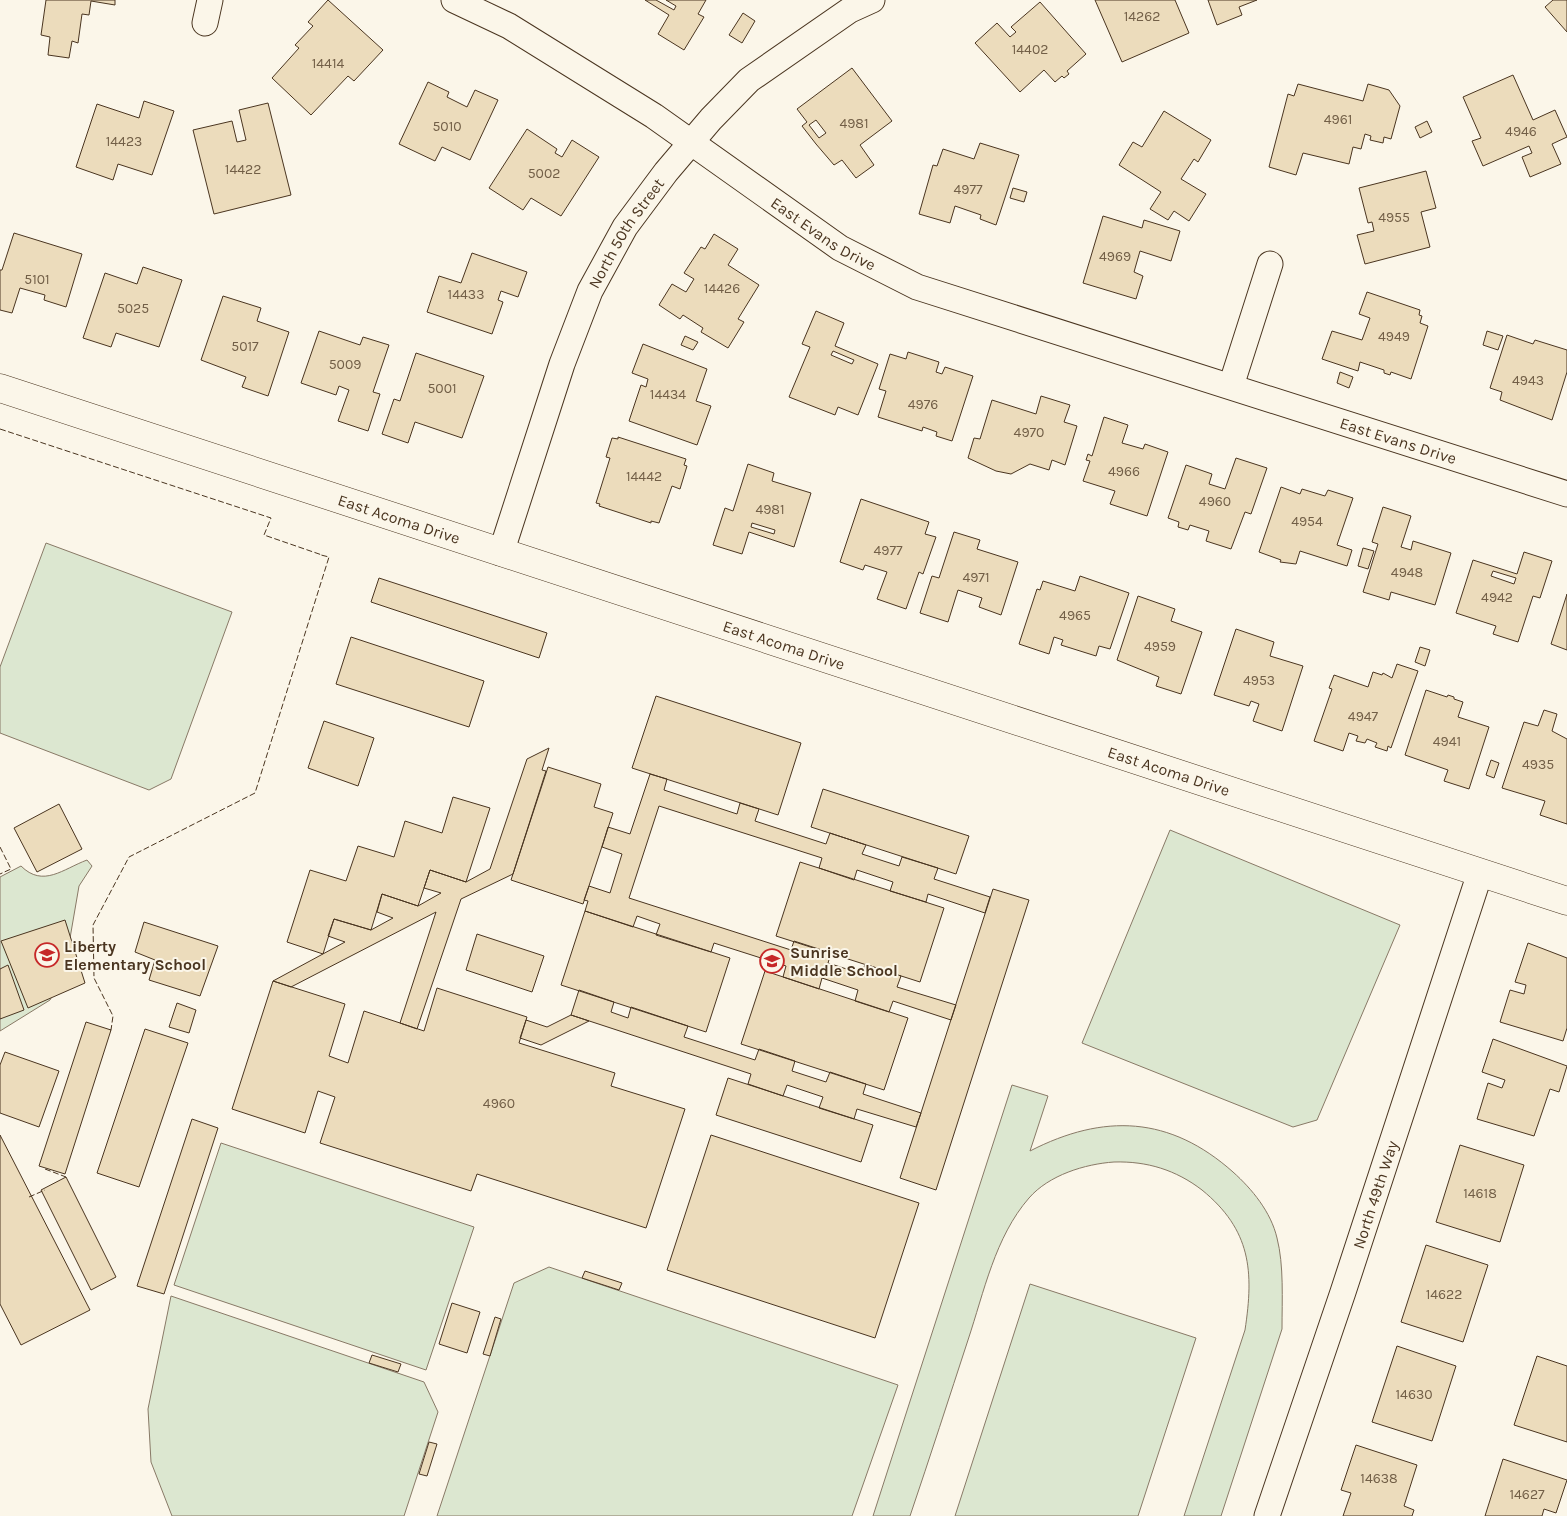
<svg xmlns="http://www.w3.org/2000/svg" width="1567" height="1516" font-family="Karla,sans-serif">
	<rect width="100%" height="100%" fill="#fbf6e9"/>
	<path fill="#dce7d0" stroke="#887966" d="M46,543L232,612L171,779L149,790L0,733V667Z
		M1170,830L1400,925L1317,1120L1293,1127L1082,1043Z
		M87,860L92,866L79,886L64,973L50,1000L0,1031V877L21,866C43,888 63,869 87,860Z
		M1012,1085L1048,1096L1030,1151C1104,1113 1170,1116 1233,1172C1252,1189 1271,1212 1277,1238C1284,1265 1282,1300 1282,1329L1221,1516H1184L1245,1330C1254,1271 1251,1230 1202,1190C1176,1170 1147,1161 1114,1162C1085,1164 1049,1175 1029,1198C995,1237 984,1292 968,1340C949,1398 930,1457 910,1516H873Z
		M221,1143L474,1227L426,1370L174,1285Z
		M549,1267L898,1385L852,1516H437L514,1283Z
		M1030,1284L1196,1338L1138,1516H955Z
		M171,1296L424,1382L438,1412L404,1516H172L151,1462L148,1409Z"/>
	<path fill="#ecdcbc" stroke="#4a3520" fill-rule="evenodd" d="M46,0H115V5L91,1L89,15L82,14L78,43L72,41L69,58L48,55L50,37L41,35Z
		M328,0L383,50L354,81L348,76L311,115L272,78L299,48L295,45L313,26L308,22Z
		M645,0H656L674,10L676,6L666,0H706L698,14L704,17L684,50L658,34L669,15Z
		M1095,0H1175L1189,33L1122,62Z
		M1208,0H1257L1239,7L1242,15L1217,25Z
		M1553,0H1567V32L1545,7Z
		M1040,2L1086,54L1067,71L1069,74L1064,78L1062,76L1055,82L1044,70L1020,92L975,43L997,23L1010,37L1016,32L1011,27Z
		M743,13L755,21L742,43L729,35Z
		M852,68L892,121L860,145L874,165L856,178L842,160L834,165L816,144L802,126L807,122L797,109ZM816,120L826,133L819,138L809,125Z
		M1513,75L1533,120L1555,110L1567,137L1552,144L1561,164L1530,177L1522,157L1532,153L1529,146L1483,166L1472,141L1481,138L1463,97Z
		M428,82L449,92L447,97L467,107L475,90L498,100L470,160L442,147L435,161L399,144Z
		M1298,84L1363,101L1368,84L1389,90L1400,106L1391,139L1384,137L1383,143L1370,140L1371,136L1365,134L1361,149L1353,147L1349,164L1303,153L1296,175L1269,167L1288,94L1294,96Z
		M144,101L174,111L152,175L118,164L113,180L76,167L97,104L139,118Z
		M268,103L291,195L214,214L193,130L232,121L237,142L246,140L239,110Z
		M1164,111L1211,140L1198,162L1194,159L1181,179L1206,194L1189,221L1174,211L1168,220L1150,209L1161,192L1119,165L1133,142L1142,147Z
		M1427,121L1432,132L1420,138L1415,127Z
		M527,129L557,149L555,153L562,157L572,140L599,157L561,216L531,198L523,210L489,188Z
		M980,143L1019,155L996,225L980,219L981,215L955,206L950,223L919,214L933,165L937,166L943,149L974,159Z
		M1426,171L1436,208L1421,212L1430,247L1365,264L1357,235L1374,231L1372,222L1368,223L1359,188Z
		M1013,188L1027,192L1024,202L1010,198Z
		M1103,216L1142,228L1144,220L1180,231L1171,261L1140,251L1134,272L1143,276L1136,299L1083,283Z
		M14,233L82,254L66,307L44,300L45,295L20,288L12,313L0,310V270H2Z
		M714,234L738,249L728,265L759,285L738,319L744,322L728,348L701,332L703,328L683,315L680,319L659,305L672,284L686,292L694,279L684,273L701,247L705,249Z
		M472,253L527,272L518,297L501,291L498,300L503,302L492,334L427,312L439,276L461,283Z
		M143,267L182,280L159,347L116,333L111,347L83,338L105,273L137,284Z
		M1367,292L1420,310L1419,315L1422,316L1420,323L1428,326L1411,379L1391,372L1390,375L1384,373V370L1360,362L1358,371L1322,359L1332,331L1362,340L1370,318L1359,314Z
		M223,296L261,308L257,321L289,332L268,396L242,387L246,377L201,360Z
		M816,311L844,323L835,346L878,364L858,415L838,407L835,415L789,397L810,347L802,344ZM833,351L854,360L852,364L831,355Z
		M319,331L360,345L363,337L389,345L373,392L380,394L368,431L338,421L349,390L339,386L336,395L301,383Z
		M1487,331L1503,336L1498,350L1483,345Z
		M1507,335L1533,344L1535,340L1567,350V372L1552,420L1500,400L1502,392L1490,388Z
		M685,336L698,342L693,350L681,345Z
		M643,344L707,369L696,401L711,406L697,445L629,421L641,385L646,387L648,379L632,373Z
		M908,352L939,362L936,372L942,374L945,367L973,376L952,441L936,436L937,432L923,427L922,431L878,417L886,391L879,389L890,354L906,359Z
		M416,353L484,376L462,438L415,422L408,443L382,434L394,399L400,401Z
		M1340,372L1353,377L1349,388L1337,383Z
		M1041,396L1070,405L1064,422L1077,426L1065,465L1052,460L1049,470L1030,464L1011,474L996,471L968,458L974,438L980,439L992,400L1036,414Z
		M1104,417L1128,425L1122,443L1143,449L1145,444L1168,452L1147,516L1110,504L1115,491L1083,481L1090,461L1086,460L1088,454L1092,456Z
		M618,437L686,459L684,465L687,466L680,489L672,486L659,523L651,521V523L599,506L600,504L596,503L610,458L606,457L612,438L618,439Z
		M1236,458L1267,468L1251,514L1245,512L1231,549L1206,541L1209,531L1190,525L1188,530L1178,527L1179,522L1168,518L1186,465L1212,474L1209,484L1225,489Z
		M748,464L774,473L772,481L811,493L794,547L749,532L742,554L713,545L725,508L733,511ZM752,523L775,530L774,534L751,527Z
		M1281,487L1300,494L1302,489L1325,496L1328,490L1353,498L1337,545L1352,550L1347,566L1300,551L1296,564L1280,562L1281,560L1259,552Z
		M861,499L929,522L925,534L936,537L923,574L919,572L906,609L877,599L887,572L865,565L863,570L840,562Z
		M1383,507L1411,516L1401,547L1411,550L1413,541L1451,553L1435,605L1391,592L1389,600L1363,592L1378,544L1372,542Z
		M954,532L980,540L977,549L1018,562L1001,615L979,607L982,598L958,590L948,622L920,613L932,576L939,578Z
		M1363,548L1374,551L1368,569L1358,566Z
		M1524,552L1552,561L1540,598L1533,596L1518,642L1493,634L1496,626L1456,613L1473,560L1517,574ZM1493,571L1516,578L1514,584L1491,576Z
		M1080,576L1129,593L1110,649L1099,646L1096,656L1061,645L1063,640L1054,637L1049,654L1019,644L1037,589L1040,590L1043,581L1075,591Z
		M379,578L547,633L539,658L371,602Z
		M1567,594V650L1551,644Z
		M1138,596L1175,609L1171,621L1202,632L1181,694L1156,686L1159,677L1117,660Z
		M1236,629L1274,642L1270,656L1303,666L1282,731L1253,721L1259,704L1251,701L1249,706L1214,695Z
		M351,637L484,681L469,727L336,684Z
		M1420,647L1430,650L1425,666L1415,662Z
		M1397,664L1418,671L1391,748L1388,746L1387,751L1375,747L1377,743L1367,739L1365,743L1356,741L1358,736L1349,733L1343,751L1314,741L1332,689L1329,688L1334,675L1368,687L1373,672L1382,675L1383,673L1392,678Z
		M1426,690L1447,697L1448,695L1454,697V699L1463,702L1458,717L1489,727L1469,789L1444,781L1448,770L1405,755Z
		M656,696L801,743L778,815L632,768Z
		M1544,710L1557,714L1552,731L1567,739V824L1540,815L1545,801L1502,788L1524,722L1538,726Z
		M324,721L374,738L358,786L308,768Z
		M549,748L542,770L546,771L513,874L461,899L417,1029L400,1023L436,912L291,987L273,981L345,942L328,936L334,919L371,930L393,918L377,912L382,894L418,906L441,893L424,888L430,870L466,882L490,869L527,759Z
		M1491,760L1499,763L1494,778L1486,775Z
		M548,767L601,784L594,807L613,813L583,904L511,880Z
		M650,774L667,779L664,790L737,814L740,803L759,809L755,821L826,844L830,833L866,845L862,854L899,866L902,857L938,868L934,879L990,897L985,913L928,894L926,902L890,891L893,882L857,870L854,880L819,868L822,858L659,806L629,898L791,950L794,941L831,953L828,963L862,974L865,964L901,976L897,987L956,1005L951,1020L893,1001L889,1012L855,1001L858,990L822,978L819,989L783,977L786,966L714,943L711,952L656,935L660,924L637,916L633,927L585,911L588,901L584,900L589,886L610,893L622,854L602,847L608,827L630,834Z
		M823,789L969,836L956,874L811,827Z
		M453,797L490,808L466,882L430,870L418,906L382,894L371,930L334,919L323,954L287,942L310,870L346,881L358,846L394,857L405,821L442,833Z
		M59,804L82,849L37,872L14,828Z
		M800,862L944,908L920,982L776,936Z
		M993,889L1029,900L936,1190L900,1178Z
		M585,911L730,958L706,1032L561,985Z
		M65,920L85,983L28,1008L1,941Z
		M144,922L218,946L200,996L149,980L155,960L135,952Z
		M477,934L544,956L532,992L466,970Z
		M1528,943L1567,958V1028L1563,1041L1500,1022L1510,990L1524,994L1526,985L1515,982Z
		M8,965L24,1010L0,1019V969Z
		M765,971L908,1018L884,1090L741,1044Z
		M273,981L345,1004L329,1056L348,1063L364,1011L424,1031L437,988L527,1017L519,1043L615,1073L611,1086L685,1109L646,1228L477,1174L471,1191L320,1143L335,1097L318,1091L305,1133L232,1109Z
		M579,990L614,1002L611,1012L628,1018L631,1007L688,1026L684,1037L755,1060L759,1049L795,1061L792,1071L826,1082L830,1072L866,1084L863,1094L921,1113L916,1127L857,1109L854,1119L819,1108L823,1097L787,1085L783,1096L748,1084L751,1074L571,1015Z
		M177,1003L196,1010L189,1033L169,1027Z
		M571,1015L589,1021L541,1045L520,1038L526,1020L547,1027Z
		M86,1022L111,1030L65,1174L39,1166Z
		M145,1029L188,1043L139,1187L97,1173Z
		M1493,1039L1567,1066L1559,1092L1550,1089L1534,1136L1477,1119L1488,1083L1502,1088L1505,1080L1482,1072Z
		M5,1052L59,1071L39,1127L0,1113V1065Z
		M728,1078L873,1125L861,1162L716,1115Z
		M192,1119L218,1128L164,1294L137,1286Z
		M0,1135L90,1310L21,1345L0,1304Z
		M711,1135L919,1203L875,1338L667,1270Z
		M1460,1145L1524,1165L1500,1242L1436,1222Z
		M66,1177L116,1277L91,1290L41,1190Z
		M1426,1245L1488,1265L1463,1342L1401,1322Z
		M585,1271L622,1283L619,1290L582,1278Z
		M452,1303L480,1312L467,1353L439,1344Z
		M495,1317L501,1319L490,1356L483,1354Z
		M1397,1346L1456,1366L1432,1441L1372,1422Z
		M372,1355L401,1364L398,1372L369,1363Z
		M1537,1356L1567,1366V1442L1514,1425Z
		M429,1442L437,1444L427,1476L419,1474Z
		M1356,1445L1417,1465L1404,1506L1414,1510L1412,1516H1343L1351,1493L1341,1490Z
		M1503,1459L1567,1480L1556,1513L1544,1509L1542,1516H1485Z"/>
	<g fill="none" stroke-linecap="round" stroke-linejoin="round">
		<g stroke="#4a3520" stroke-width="27">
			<g id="street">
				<path id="s1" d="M454,0L509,26L654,116L840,248L917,287L1567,494"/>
				<path d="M205,23L210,0"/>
				<path d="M1231,386L1270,264"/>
				<path id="s2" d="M501,553L562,364L590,291L625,227L666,172L711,119L749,80L850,10L872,0"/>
				<path id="s3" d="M1267,1516L1343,1292L1480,873"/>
			</g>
		</g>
		<g stroke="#4a3520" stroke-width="29">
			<g id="secondary">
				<path id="s4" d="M0,388L1567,901"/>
			</g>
		</g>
		<use href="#street" stroke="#fbf6e9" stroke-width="25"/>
		<use href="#secondary" stroke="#fbf6e9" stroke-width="28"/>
		<path stroke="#4a3520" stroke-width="1" stroke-dasharray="6 2.5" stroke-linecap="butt" d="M0,429L271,518L264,535L322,555
			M0,847L11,869L0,874
			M110,1030H111L113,1016L94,978L93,925L129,857L255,793L329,557L321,555
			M45,1169L66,1177L64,1179
			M29,1197L45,1190"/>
	</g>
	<defs>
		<g id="school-ring" transform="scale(1.25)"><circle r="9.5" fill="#fbf6e9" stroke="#c62828" stroke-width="1.5"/><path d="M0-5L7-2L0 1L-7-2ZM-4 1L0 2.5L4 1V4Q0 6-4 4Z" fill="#c62828"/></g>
	</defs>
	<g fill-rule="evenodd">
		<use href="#school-ring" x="47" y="955"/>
		<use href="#school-ring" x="772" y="961"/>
	</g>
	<g text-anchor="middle" stroke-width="4" stroke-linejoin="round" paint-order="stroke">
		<g font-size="14" fill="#725f47">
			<text x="1142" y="21">14262</text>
			<text x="1030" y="54">14402</text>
			<text x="328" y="68">14414</text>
			<text x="1338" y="124">4961</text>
			<text x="854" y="128">4981</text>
			<text x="447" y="131">5010</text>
			<text x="1521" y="136">4946</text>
			<text x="124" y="146">14423</text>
			<text x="243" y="174">14422</text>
			<text x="544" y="178">5002</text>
			<text x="968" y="194">4977</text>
			<text x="1394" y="222">4955</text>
			<text x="1115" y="261">4969</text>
			<text x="37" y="284">5101</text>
			<text x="722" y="293">14426</text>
			<text x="466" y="299">14433</text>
			<text x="133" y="313">5025</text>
			<text x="1394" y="341">4949</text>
			<text x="245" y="351">5017</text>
			<text x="345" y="369">5009</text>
			<text x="1528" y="385">4943</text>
			<text x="442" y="393">5001</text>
			<text x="668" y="399">14434</text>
			<text x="923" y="409">4976</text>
			<text x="1029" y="437">4970</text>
			<text x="1124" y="476">4966</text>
			<text x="644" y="481">14442</text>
			<text x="1215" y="506">4960</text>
			<text x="770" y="514">4981</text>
			<text x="1307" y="526">4954</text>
			<text x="888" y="555">4977</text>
			<text x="1407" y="577">4948</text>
			<text x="976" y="582">4971</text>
			<text x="1497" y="602">4942</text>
			<text x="1075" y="620">4965</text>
			<text x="1160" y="651">4959</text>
			<text x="1259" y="685">4953</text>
			<text x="1363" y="721">4947</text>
			<text x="1447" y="746">4941</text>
			<text x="1538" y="769">4935</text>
			<text x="499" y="1108">4960</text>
			<text x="1480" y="1198">14618</text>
			<text x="1444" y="1299">14622</text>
			<text x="1414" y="1399">14630</text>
			<text x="1379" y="1483">14638</text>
			<text x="1527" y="1499">14627</text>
		</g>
		<g font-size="16" fill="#4a3520" stroke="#fbf6e9">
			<text dy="6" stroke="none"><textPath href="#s1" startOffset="438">East Evans Drive</textPath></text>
			<text dy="6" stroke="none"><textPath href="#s2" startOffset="345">North 50th Street</textPath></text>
			<text dy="6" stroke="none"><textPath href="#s1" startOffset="1051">East Evans Drive</textPath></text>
			<text dy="6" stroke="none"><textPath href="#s4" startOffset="420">East Acoma Drive</textPath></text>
			<text dy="6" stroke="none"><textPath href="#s4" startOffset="825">East Acoma Drive</textPath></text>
			<text dy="6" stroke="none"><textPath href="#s4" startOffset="1230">East Acoma Drive</textPath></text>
			<text dy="6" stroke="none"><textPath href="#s3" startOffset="339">North 49th Way</textPath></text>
		</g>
		<g font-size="16" font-weight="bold" fill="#4a3520" stroke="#fbf6e9" text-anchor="start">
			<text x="64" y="952">Liberty<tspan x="64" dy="18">Elementary School</tspan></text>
			<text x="790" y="958">Sunrise<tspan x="790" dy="18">Middle School</tspan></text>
		</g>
	</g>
</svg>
